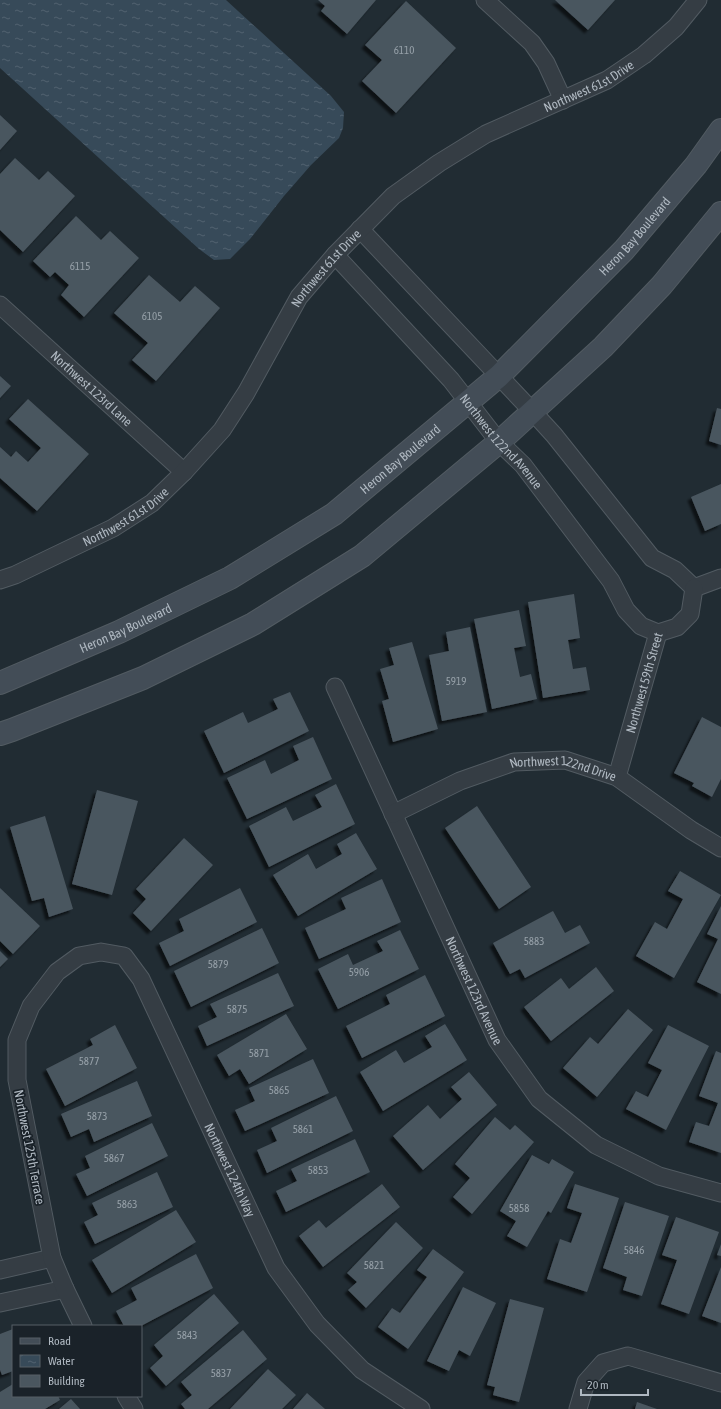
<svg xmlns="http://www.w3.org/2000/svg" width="721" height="1409" font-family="'Asap Condensed',sans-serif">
	<defs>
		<pattern id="water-ripples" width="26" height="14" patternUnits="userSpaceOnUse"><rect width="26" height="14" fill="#374a59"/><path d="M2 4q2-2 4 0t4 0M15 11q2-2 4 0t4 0" fill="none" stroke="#51626f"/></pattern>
		<filter id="shadow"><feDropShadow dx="-3.5" dy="3.5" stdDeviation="1" flood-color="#0009"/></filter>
	</defs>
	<rect width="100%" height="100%" fill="#212c33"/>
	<path fill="url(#water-ripples)" d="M0,0H226L331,96L344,112L343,128L339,138L311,165L284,196L250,239L230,259L214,260L199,249L0,68Z"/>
	<path fill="#4a565f" filter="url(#shadow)" d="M318,0H376L347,34L321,11L325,6Z
		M555,0H615L588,30Z
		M406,1L456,48L396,113L362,81L382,60L365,45Z
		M0,115L17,131L0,150Z
		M15,158L39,180L48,171L75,196L23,252L0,230V174Z
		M76,216L101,240L110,231L139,258L84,317L61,295L69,285L55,272L50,277L33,261Z
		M149,275L180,302L195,286L220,308L156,381L132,360L148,343L114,313Z
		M0,376L11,386L0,398Z
		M28,399L89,454L37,511L0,478V447L11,457L16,451L28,462L41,448L9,419Z
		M717,408L721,409V445L709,441Z
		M721,484V524L705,531L691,497Z
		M574,594L580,638L568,640L573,669L586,667L590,690L543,698L528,602Z
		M519,610L526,646L514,648L520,677L531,674L537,699L492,709L474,619Z
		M470,627L487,712L442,721L429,655L449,651L446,632Z
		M412,642L438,729L393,742L382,701L389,699L380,669L394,665L389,648Z
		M290,692L309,731L224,773L204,731L243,712L248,723L278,709L273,699Z
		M702,717L721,727V779L712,797L692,786L694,783L674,773Z
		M313,737L332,779L247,819L227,778L265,760L271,774L299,760L293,746Z
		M336,784L355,824L269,867L249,826L286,807L293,821L322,807L315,795Z
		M97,790L138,801L112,895L72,884Z
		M477,806L531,887L499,909L445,828Z
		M45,816L73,909L49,917L44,898L32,901L10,827Z
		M356,833L377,869L298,916L273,875L308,854L316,869L342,854L337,844Z
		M184,838L213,865L151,931L133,913L146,899L136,889Z
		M680,871L721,895L674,978L636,956L655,922L667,929L683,899L668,891Z
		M382,879L401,922L319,959L305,928L346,909L341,898Z
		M0,888L40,926L13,954L0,941Z
		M240,888L257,922L170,966L159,943L184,931L179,919Z
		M721,906V994L697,982L718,939L707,934Z
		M553,911L565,933L580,925L590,943L525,978L520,969L510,974L493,943Z
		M262,928L279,963L191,1007L174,971Z
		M400,930L419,969L338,1009L318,969L348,954L353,965L383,951L377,941Z
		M0,951L8,959L0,967Z
		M596,967L614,991L551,1041L524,1007L561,978L569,989Z
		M278,973L294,1006L207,1046L198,1026L217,1017L210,1004Z
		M425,975L445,1016L362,1058L346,1026L390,1004L386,995Z
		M628,1009L653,1030L597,1097L563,1068L590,1037L598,1044Z
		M286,1014L307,1049L249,1084L240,1069L229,1076L217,1055Z
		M445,1024L467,1060L383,1111L360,1072L396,1050L404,1063L432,1047L425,1036Z
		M115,1025L137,1068L65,1106L46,1069L93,1045L90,1039Z
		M668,1025L709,1046L666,1130L626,1109L636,1091L648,1097L662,1070L648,1063Z
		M716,1051L721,1053V1153L689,1142L696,1122L709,1126L718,1103L699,1096Z
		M313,1059L329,1093L245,1131L235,1110L255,1101L249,1088Z
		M469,1072L497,1105L423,1170L393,1136L428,1105L440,1119L462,1099L451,1087Z
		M137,1081L152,1116L94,1142L89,1129L71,1137L61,1114Z
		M336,1096L353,1131L267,1173L257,1150L277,1141L271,1128Z
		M495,1117L510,1130L515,1125L534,1142L472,1214L453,1197L470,1178L455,1164Z
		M152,1123L168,1156L87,1196L76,1174L90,1168L85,1156Z
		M355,1139L370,1172L286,1212L276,1191L297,1181L291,1169Z
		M532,1155L549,1164L552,1159L574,1172L551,1213L548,1211L527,1247L507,1236L516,1221L500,1211Z
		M157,1172L173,1207L95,1244L84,1222L98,1215L92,1203Z
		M382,1184L400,1207L323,1267L299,1236L319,1220L326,1228Z
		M575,1184L619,1198L587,1292L547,1279L560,1239L571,1243L582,1213L567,1208Z
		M625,1202L669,1216L642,1296L623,1290L627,1277L603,1268Z
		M176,1210L196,1242L112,1293L92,1260Z
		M676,1217L719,1232L689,1314L661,1304L677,1260L662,1255Z
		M396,1222L423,1248L366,1308L348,1290L357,1282L347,1273Z
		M721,1244V1256L717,1255Z
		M433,1249L464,1272L408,1349L378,1327L392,1308L400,1313L427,1277L417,1270Z
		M196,1254L213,1288L141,1326H124L116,1311L137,1300L131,1288Z
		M721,1267V1323L702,1316Z
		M463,1287L496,1303L470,1356L459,1350L449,1371L427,1361Z
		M214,1294L239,1323L166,1386L150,1368L163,1356L154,1345Z
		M510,1299L544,1308L519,1402L493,1395L495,1387L487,1385Z
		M13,1329V1371L2,1375L0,1370V1334Z
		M243,1330L267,1359L208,1409H185L181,1404L192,1395L181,1382Z
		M268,1369L296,1395L282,1409H230Z
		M13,1384V1396H58L60,1400L45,1409H0V1392Z
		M307,1393L325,1409H293Z
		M71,1399L80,1409H59Z
		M637,1402L657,1409H635Z"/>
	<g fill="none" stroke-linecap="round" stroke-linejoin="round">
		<g stroke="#525b62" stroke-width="19">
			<g id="street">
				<path d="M485,0L532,43L546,63L563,100"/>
				<path d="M360,229L532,411L554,435L652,558L675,570L694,588"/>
				<path id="s1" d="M335,255L451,380L499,442L523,465L611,581L626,610L641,626L658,633"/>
				<path id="s2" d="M0,305L184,472"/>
				<path id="s3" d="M0,580L15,575L113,528L152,503L184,472L222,430L246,393L299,297L335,255L393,196L439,163L486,134L607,80L644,55L676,27L698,0"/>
				<path d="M694,588L721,578"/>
				<path d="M658,633L677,627L690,614L694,588"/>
				<path id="s4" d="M335,687L497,1040L539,1099L596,1145L659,1176L721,1193"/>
				<path id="s5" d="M617,777L658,633"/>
				<path id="s6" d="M393,814L460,781L514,762L565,760L617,777L691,830L721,848"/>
				<path d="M0,1270L52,1258"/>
				<path d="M0,1303L65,1289"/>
				<path id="s7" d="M83,1326L65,1289L52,1258L17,1080V1040L31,1006L57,972L79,956L101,952L124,956L141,979L276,1268L317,1324L362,1370L421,1409"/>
				<path d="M126,1396L134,1409"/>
				<path d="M578,1409L586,1382L603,1363L628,1356L721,1383"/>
			</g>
		</g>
		<g stroke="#525b62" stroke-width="24">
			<g id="secondary">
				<path id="s8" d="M0,683L119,632L230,578L334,514L499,376L624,250L696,165L721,130"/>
				<path d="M0,734L12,730L143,678L253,624L362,556L499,442L603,347L662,285L721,213"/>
			</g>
		</g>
		<use href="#street" stroke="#353d44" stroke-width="17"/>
		<use href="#secondary" stroke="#434d57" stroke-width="22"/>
	</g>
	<g text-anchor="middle" stroke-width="3.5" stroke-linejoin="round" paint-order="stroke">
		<g font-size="11" fill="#96a0a8">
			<text x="404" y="54">6110</text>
			<text x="80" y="270">6115</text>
			<text x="152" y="320">6105</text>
			<text x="456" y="685">5919</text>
			<text x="534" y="945">5883</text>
			<text x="218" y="968">5879</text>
			<text x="359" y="976">5906</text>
			<text x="237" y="1013">5875</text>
			<text x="259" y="1057">5871</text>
			<text x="89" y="1065">5877</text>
			<text x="279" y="1094">5865</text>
			<text x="97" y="1120">5873</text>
			<text x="303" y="1133">5861</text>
			<text x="114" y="1162">5867</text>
			<text x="318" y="1174">5853</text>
			<text x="127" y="1208">5863</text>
			<text x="519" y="1212">5858</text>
			<text x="634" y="1254">5846</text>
			<text x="374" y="1269">5821</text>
			<text x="187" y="1339">5843</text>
			<text x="221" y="1377">5837</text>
		</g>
		<g font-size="13" fill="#afb8c1" stroke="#1a2229">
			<text dy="5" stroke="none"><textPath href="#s3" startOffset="789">Northwest 61st Drive</textPath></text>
			<text dy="5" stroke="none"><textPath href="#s8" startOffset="785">Heron Bay Boulevard</textPath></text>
			<text dy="5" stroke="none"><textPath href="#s3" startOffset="465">Northwest 61st Drive</textPath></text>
			<text dy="5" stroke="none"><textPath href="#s2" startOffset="124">Northwest 123rd Lane</textPath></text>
			<text dy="5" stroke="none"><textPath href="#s1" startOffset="250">Northwest 122nd Avenue</textPath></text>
			<text dy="5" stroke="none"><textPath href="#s8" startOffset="461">Heron Bay Boulevard</textPath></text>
			<text dy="5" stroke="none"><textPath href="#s3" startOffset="141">Northwest 61st Drive</textPath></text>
			<text dy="5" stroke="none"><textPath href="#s8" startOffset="137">Heron Bay Boulevard</textPath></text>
			<text dy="5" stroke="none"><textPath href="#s5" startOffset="98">Northwest 59th Street</textPath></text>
			<text dy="5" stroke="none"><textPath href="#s6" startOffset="182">Northwest 122nd Drive</textPath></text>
			<text dy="5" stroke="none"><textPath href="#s4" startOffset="334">Northwest 123rd Avenue</textPath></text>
			<text transform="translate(30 1147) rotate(79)" y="5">Northwest 125th Terrace</text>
			<text dy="5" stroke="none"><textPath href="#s7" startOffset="688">Northwest 124th Way</textPath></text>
		</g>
	</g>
	<rect x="12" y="1325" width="130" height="72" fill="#1a2229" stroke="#565e66"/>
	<rect x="20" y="1338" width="20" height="6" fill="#434d57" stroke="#565e66"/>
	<text x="48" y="1345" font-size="12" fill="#afb8c1">Road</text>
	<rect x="20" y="1355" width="20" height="12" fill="url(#water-ripples)" stroke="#565e66"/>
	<text x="48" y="1365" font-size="12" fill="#afb8c1">Water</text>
	<rect x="20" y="1375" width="20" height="12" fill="#4a565f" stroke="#565e66"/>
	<text x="48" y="1385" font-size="12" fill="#afb8c1">Building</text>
	<path d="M581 1389v6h67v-6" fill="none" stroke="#afb8c1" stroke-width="2"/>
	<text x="587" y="1389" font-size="12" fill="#afb8c1" stroke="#1a2229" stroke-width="3" paint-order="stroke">20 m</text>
</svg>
